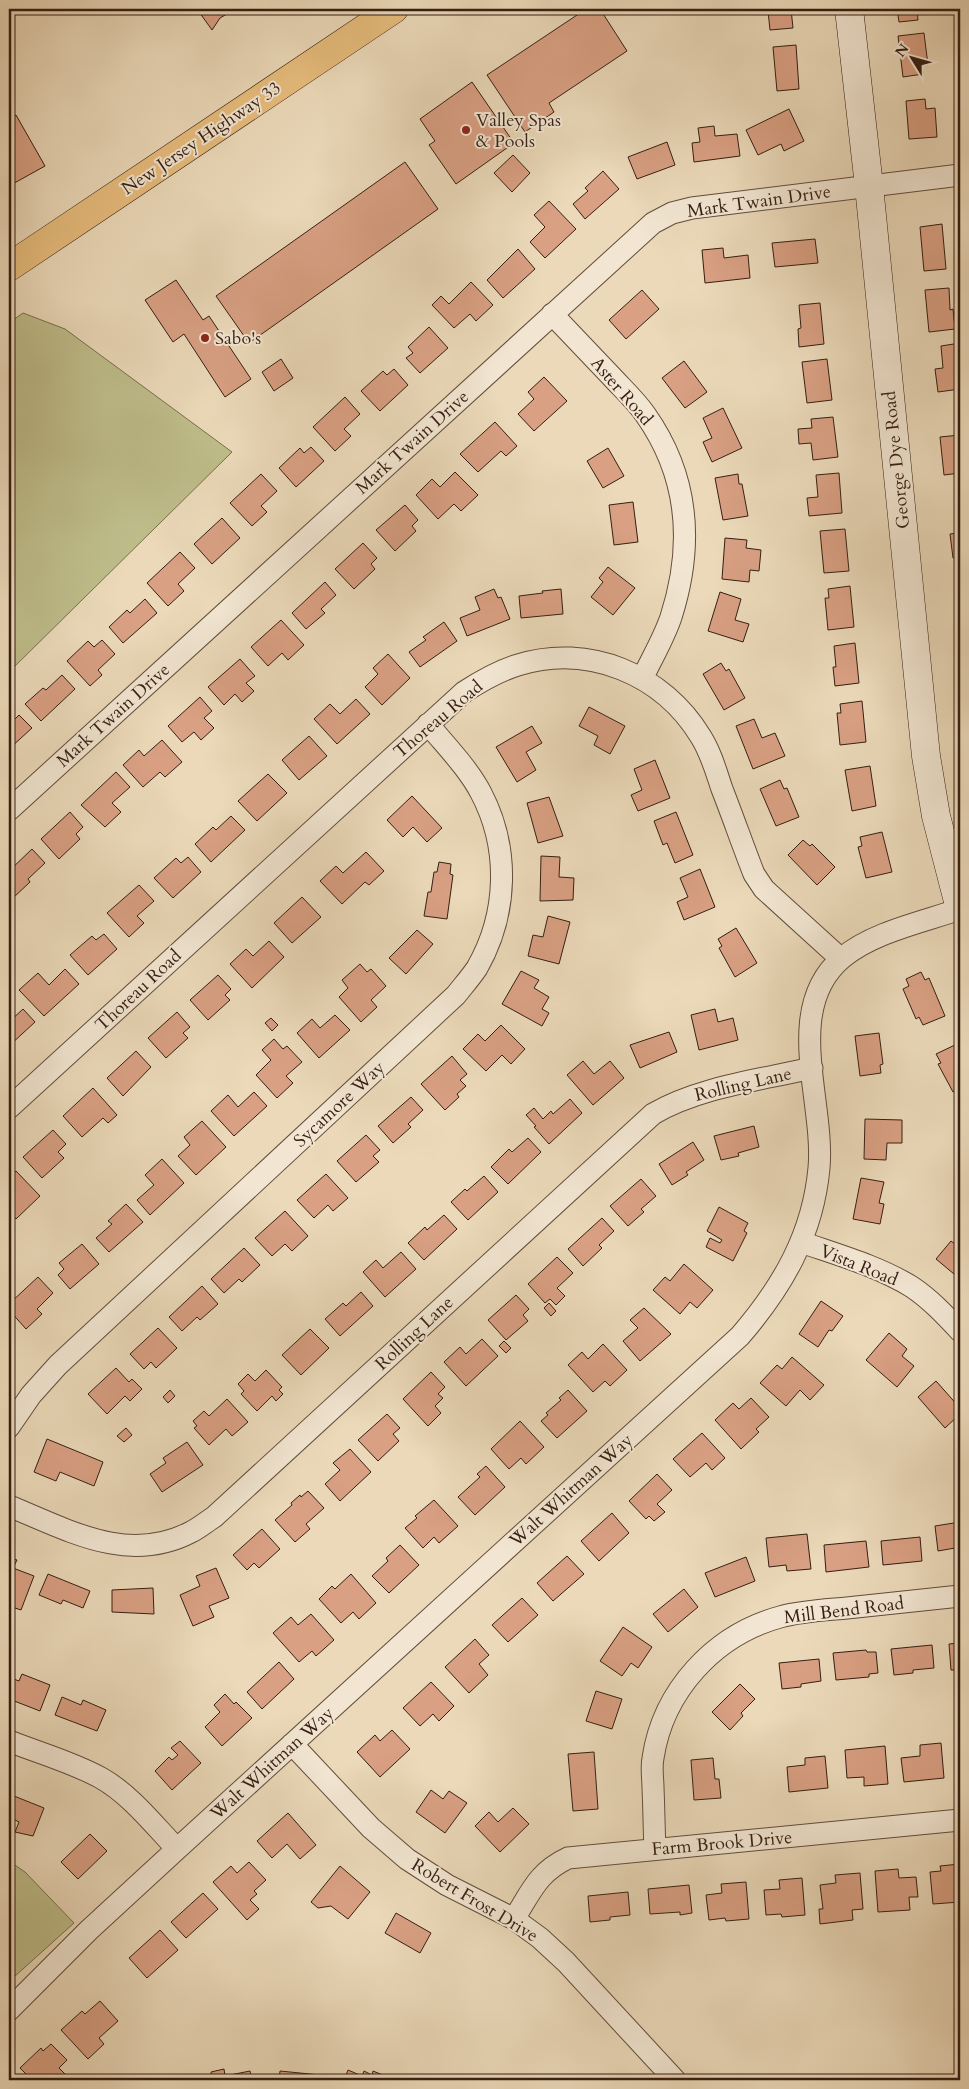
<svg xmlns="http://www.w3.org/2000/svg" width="969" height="2089" font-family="Cardo,serif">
	<rect width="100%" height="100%" fill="#ebd9b9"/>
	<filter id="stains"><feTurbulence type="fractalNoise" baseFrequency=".004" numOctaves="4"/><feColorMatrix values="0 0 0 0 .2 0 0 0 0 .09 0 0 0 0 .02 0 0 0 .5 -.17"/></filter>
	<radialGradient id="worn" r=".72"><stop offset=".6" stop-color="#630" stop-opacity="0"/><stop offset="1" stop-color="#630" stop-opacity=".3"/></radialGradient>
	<path fill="#bebd8a" stroke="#7a6e4e" d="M23,313L65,329L232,452L9,672V323Z
		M9,1861L25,1872L74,1923L14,1977L9,1971Z"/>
	<path fill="#d9a083" stroke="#351e12" d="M197,9H238L239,11H232L220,18L212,30Z
		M586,9H600L627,51L549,103L554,112L525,132L487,75Z
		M755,9H791L793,28L770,30L768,11L755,12Z
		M897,9H917L918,20L899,22Z
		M924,33L928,65L922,66L923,74L903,77L898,36Z
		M796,45L799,89L777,91L773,47Z
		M472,82L514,143L456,184L429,145L435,141L420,119Z
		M925,99L926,109L935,108L937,137L909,139L906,101Z
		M789,109L804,141L784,151L781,144L758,155L746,130Z
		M16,115L45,166L9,186V119Z
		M714,126L715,136L737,134L740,156L694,162L692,143L700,142L698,128Z
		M667,142L675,165L637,179L628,157Z
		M513,155L530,173L512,192L494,173Z
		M405,162L438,209L249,343L216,296Z
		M603,171L619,189L585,219L573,204L588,191L585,188Z
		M549,201L576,229L545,258L530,242L545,227L534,215Z
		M942,224L946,269L924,271L920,227Z
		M815,239L818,263L775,267L772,243Z
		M723,248L724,258L748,255L750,278L705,283L702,250Z
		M518,249L535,269L503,298L487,280Z
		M176,280L203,320L209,316L251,379L225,397L184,334L173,342L145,300Z
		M471,282L493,305L476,321L470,314L454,328L432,305L441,296L449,304Z
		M949,288L950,310L953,309L955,329L929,332L925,290Z
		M642,290L659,309L626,339L609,320Z
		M820,303L824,344L799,347L798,329L801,328L799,305Z
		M429,327L448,348L420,373L406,358L413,353L408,347Z
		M960,343V389L938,392L935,369L943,368L941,346Z
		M281,359L293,378L274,391L262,372Z
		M827,359L832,400L807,403L802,362Z
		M684,361L707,392L685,408L662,378Z
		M394,369L408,385L380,411L361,391L383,371L387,375Z
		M544,377L567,401L534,431L518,414L534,399L528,392Z
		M345,397L360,414L344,429L351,436L335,451L313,427Z
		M723,408L742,448L712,462L703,442L712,438L703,418Z
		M833,417L838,457L813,460L811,443L799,444L798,429L812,428L811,419Z
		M495,422L517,446L506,456L501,451L478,472L460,454Z
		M960,435V473L944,475L940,437Z
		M311,447L324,461L296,487L279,468L300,448L304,453Z
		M608,448L624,476L603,488L587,461Z
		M455,472L478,495L461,511L454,504L438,519L416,495L432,479L440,487Z
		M839,473L842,513L809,516L807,498L818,497L816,475Z
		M261,474L277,491L261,506L267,512L252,526L230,503Z
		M738,474L739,484H742L748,516L723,520L715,478Z
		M633,502L638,542L614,545L609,505Z
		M405,505L418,520L412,526L416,531L395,551L376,530Z
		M960,511V557L953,558L950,534L959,533L957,512Z
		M222,518L240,538L212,564L194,544Z
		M845,529L849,571L824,573L820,531Z
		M725,538L747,540L746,548L761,550L759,571L750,570L749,582L722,579Z
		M363,543L377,558L371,564L375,569L354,589L335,569Z
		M180,552L195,568L178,584L184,591L168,606L147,583Z
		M608,567L635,588L613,615L591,597L603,582L599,578Z
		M325,582L336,595L321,609L325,613L306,629L292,613Z
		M850,586L854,627L828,630L825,598H829L828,589Z
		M494,589L498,598L501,597L510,619L467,636L460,618L480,610L475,597Z
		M561,589L563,614L521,618L519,596L543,593L542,591Z
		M720,592L741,599L735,620L749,624L743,642L708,631Z
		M145,599L157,613L123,643L109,627L127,610L130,613Z
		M281,620L304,645L288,660L282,653L268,666L251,647Z
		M444,622L457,641L420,667L409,652L426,640L423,637Z
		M102,640L115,654L98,670L102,675L90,686L67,661L88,641L94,647Z
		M855,643L859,683L835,686L833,667H836L834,646Z
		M388,654L410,678L382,705L365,687L378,674L373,668Z
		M240,659L255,676L246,683L254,691L242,702L235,694L224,705L208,687Z
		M721,663L726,671L729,669L745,698L724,710L703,674Z
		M62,675L75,689L41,721L25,704L43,688L46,690Z
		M200,697L212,711L204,718L214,728L201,740L194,732L182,742L168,726Z
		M356,699L370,714L337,744L314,719L330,704L340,714Z
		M862,701L866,742L840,745L837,713H841L840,704Z
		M589,707L625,726L610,754L594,745L598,736L579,726Z
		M19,715L32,728L9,749V719L10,718L13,721Z
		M754,719L762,738L775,733L785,756L753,769L736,726Z
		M532,726L542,743L526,752L536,770L517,782L496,747Z
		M309,736L327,756L299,780L282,760Z
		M162,740L182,762L165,777L160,772L143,787L123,765L139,750L144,756Z
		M655,760L670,798L638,811L631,795L642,790L634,769Z
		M870,766L876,806L852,811L845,770Z
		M116,772L130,787L112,803L121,812L105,827L81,805Z
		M268,774L287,793L257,821L238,801Z
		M780,780L784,789L787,788L799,817L776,826L760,789Z
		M412,796L442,828L427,842L413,827L403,837L387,820Z
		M549,797L563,836L538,843L527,803Z
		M70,812L83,827L76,834L80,839L59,859L41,839Z
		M676,812L693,855L675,863L667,843L663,845L654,821Z
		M231,816L245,830L211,862L195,844L213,827L216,830Z
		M882,832L892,872L866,878L858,847L862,846L860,837Z
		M803,840L810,846L812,844L835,867L817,885L788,855Z
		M32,849L45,863L28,879L30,882L13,898L9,893V871Z
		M366,852L384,871L369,885L365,882L342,904L320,881L336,866L343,873Z
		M541,856L560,857L559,877L574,878L573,900L540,901Z
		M188,857L201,872L173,898L154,878L176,858L181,863Z
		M439,862L451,864L450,874L453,875L447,919L424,916L428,892H431L434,872H437Z
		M700,869L715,907L684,920L677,902L688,897L680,878Z
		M139,885L154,901L137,916L144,923L129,937L107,913Z
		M302,897L321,917L292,943L274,923Z
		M548,916L570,922L559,964L528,956L533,935L543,937Z
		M736,928L757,963L735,977L719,948L722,946L718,939Z
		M417,930L433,944L406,974L389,958Z
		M104,934L117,949L88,975L70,955L92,936L96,940Z
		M269,941L284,957L252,988L230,964L246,949L253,956Z
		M360,964L367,972L371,969L386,986L371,1000L377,1007L361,1022L339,997L348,988L342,980Z
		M65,969L79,984L44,1016L19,990L38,973L49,985Z
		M521,971L539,980L534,988L549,997L542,1009L549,1013L542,1026L502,1004Z
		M921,972L925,980L929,978L945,1016L923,1025L919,1017L916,1019L903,989L909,986L906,979Z
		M218,975L231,989L225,995L230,1000L208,1020L190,1000Z
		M23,1009L35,1022L9,1046V1022Z
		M715,1009L718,1022L733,1018L738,1040L699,1050L691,1015Z
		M177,1012L190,1027L183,1033L188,1038L166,1058L148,1038Z
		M335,1015L350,1030L319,1058L297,1033L312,1019L320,1028Z
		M271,1018L278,1025L272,1031L265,1023Z
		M501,1025L525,1049L511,1064L502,1055L486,1071L463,1049L478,1034L485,1041Z
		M669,1032L677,1052L640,1068L630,1045Z
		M879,1033L883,1064L880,1065L881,1073L860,1076L855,1036Z
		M274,1039L283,1049L287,1046L302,1062L286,1076L293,1083L277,1098L256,1075L271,1060L262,1050Z
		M957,1044L960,1050V1088L953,1092L938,1064L941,1063L936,1054Z
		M136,1051L151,1067L123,1096L107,1078Z
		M452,1056L467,1074L460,1080L466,1086L457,1094L459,1097L445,1110L421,1084Z
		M583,1061L594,1074L610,1061L624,1078L593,1105L567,1075Z
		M93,1088L117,1115L108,1123L103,1118L82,1137L63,1116Z
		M254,1092L267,1106L234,1136L211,1111L228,1095L238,1107Z
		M411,1097L423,1110L408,1124L411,1127L393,1143L378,1126Z
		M570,1099L582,1113L549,1144L534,1127L536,1126L526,1115L534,1108L543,1119L551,1111L553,1114Z
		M865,1119L902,1120V1143H887L886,1160L864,1159Z
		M202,1121L226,1147L196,1175L178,1156L190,1145L184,1137Z
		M754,1126L759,1147L738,1153L739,1156L721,1160L714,1136Z
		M53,1130L66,1144L58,1152L64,1158L42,1178L23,1157Z
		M366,1135L380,1150L373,1156L379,1162L356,1182L337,1161Z
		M528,1138L541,1152L508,1184L491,1167L509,1149L512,1152Z
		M693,1142L704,1160L686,1172L688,1175L672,1185L659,1164Z
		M162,1159L184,1183L150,1215L137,1200L154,1185L145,1175Z
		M16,1171L40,1196L16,1219L9,1211V1179Z
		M326,1174L348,1198L333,1211L328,1205L314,1218L297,1200Z
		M484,1176L498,1192L468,1220L451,1202L465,1189L467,1191Z
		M861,1178L884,1182L879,1203L884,1204L880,1224L853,1219Z
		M641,1179L656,1196L641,1209L644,1212L628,1226L610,1206Z
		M126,1204L143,1222L109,1252L96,1238L112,1224L108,1221Z
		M719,1207L748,1223L744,1231L747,1233L733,1261L706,1247L710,1238L720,1243L722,1240L707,1231Z
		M285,1211L308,1236L292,1251L285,1244L272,1256L255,1238Z
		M444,1215L457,1229L424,1260L408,1243L425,1227L427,1230Z
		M602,1218L614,1231L599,1245L602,1248L583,1266L568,1249Z
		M951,1241L959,1247L960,1246V1279L936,1259Z
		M82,1244L99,1264L70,1289L58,1275L64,1269L59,1263Z
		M244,1248L260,1265L242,1282L239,1279L224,1293L211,1279Z
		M401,1252L416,1269L385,1297L363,1272L376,1260L383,1268Z
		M557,1257L573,1273L557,1288L565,1296L556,1305L550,1299L545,1303L528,1284Z
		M684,1264L713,1290L697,1308L690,1302L680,1314L653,1290L665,1277L670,1281Z
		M38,1277L53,1293L37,1309L42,1314L26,1329L9,1310V1304Z
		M202,1286L218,1304L200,1320L197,1317L182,1331L169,1317Z
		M361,1292L373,1306L340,1336L325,1319L343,1303L346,1306Z
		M516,1295L529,1309L523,1315L528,1321L506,1340L488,1320Z
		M821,1301L843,1316L832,1331L829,1330L818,1347L799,1334Z
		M549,1303L556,1311L551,1316L544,1308Z
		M644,1308L671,1334L640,1361L623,1341L638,1328L630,1320Z
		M158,1328L177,1348L156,1368L151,1362L144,1369L130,1354Z
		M310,1329L329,1348L301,1375L282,1355Z
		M889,1333L907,1349L902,1356L914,1366L897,1387L866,1360Z
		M482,1339L498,1356L466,1386L444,1362L460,1347L466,1354Z
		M504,1341L511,1348L506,1353L499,1346Z
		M603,1344L627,1370L610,1386L605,1381L593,1392L568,1365L582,1352L588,1359Z
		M792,1357L824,1385L810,1400L800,1390L786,1406L760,1383L777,1365L782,1369Z
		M116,1368L129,1382L132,1379L142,1389L130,1401L125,1396L107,1414L88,1394Z
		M266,1370L282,1387L279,1390L283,1394L276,1401L272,1396L257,1411L241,1394L244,1391L238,1384L248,1374L255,1381Z
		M431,1372L445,1387L438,1394L443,1398L435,1406L441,1413L428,1426L403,1399Z
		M936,1381L960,1408V1414L945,1428L918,1397Z
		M170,1390L175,1396L168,1403L163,1397Z
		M568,1390L587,1411L557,1438L541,1421L548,1415L546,1413L561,1400L559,1398Z
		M751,1398L769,1417L756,1429L759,1432L741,1449L715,1420L733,1403L739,1409Z
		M227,1399L248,1422L232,1436L226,1429L209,1445L194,1428L197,1426L193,1421L204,1411L209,1416Z
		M387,1414L400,1428L393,1434L399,1441L378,1461L358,1440Z
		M520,1421L544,1447L526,1464L521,1458L509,1469L491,1449Z
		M126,1428L132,1435L124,1442L117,1436Z
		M702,1433L725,1458L712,1470L706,1463L690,1477L673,1459Z
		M47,1439L103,1462L94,1486L60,1472L56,1481L34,1472Z
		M187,1442L203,1465L162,1492L150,1474L166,1463L163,1458Z
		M350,1449L371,1472L340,1501L325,1484L340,1470L333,1463Z
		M486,1466L505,1487L475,1515L458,1497L480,1477L477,1474Z
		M657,1474L672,1490L657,1504L665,1512L654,1521L649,1516L646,1519L629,1501Z
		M308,1491L324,1508L306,1524L310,1529L295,1542L275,1520L292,1505L291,1503L300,1495L301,1497Z
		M434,1500L458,1526L439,1543L434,1537L423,1548L405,1528L417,1518L415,1516Z
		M612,1513L629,1533L599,1561L581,1541Z
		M960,1522V1558L956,1559L955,1548L938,1551L935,1526Z
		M262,1529L280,1549L259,1568L254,1563L247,1570L233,1555Z
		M807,1534L811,1569L787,1571L786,1565L769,1567L766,1538Z
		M920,1537L922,1561L883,1565L881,1541Z
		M866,1541L869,1567L826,1572L824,1545Z
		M400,1545L419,1565L389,1593L372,1576L388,1561L386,1558Z
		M567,1556L584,1574L553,1601L537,1583Z
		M9,1557L17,1560L13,1568L34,1576L21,1610L9,1606Z
		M746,1557L755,1581L715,1597L705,1573Z
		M216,1568L229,1598L209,1606L214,1617L193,1626L180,1595L200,1586L196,1576Z
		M48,1574L90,1591L83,1608L63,1600L61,1604L39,1595Z
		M351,1574L376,1603L359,1619L353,1612L341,1623L319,1599L332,1586L335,1589Z
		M153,1588L154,1614L112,1612V1590Z
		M684,1589L698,1607L668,1632L653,1614Z
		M522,1598L538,1615L508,1642L492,1625Z
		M311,1614L334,1640L316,1656L312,1651L299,1662L273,1633L291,1617L298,1625Z
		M623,1627L652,1647L638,1668L631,1663L622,1676L600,1661Z
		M475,1639L489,1655L479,1664L488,1675L469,1693L445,1667Z
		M960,1643V1670H951L949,1644Z
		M932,1645L934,1668L913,1670V1673L894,1675L891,1649Z
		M866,1650L867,1652H876L878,1673L869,1674V1677L836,1680L833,1653Z
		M819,1659L821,1681L801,1684V1687L782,1689L779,1663Z
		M279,1662L294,1679L262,1709L247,1692Z
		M22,1674L50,1685L40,1711L9,1699L11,1678L19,1681Z
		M431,1682L454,1706L439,1721L433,1714L420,1726L403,1708Z
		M740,1684L755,1699L741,1713L743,1716L730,1730L712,1712Z
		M596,1691L622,1699L612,1729L586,1721Z
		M225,1694L234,1704L236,1702L252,1718L222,1746L205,1727L220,1712L214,1705Z
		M62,1697L81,1705L83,1700L106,1710L97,1731L55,1715Z
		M392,1730L410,1749L380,1777L357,1752L375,1735L380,1741Z
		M180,1741L201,1763L172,1790L155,1771L169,1757L172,1760L178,1755L171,1748Z
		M941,1743L944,1778L904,1782L901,1758L920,1756V1745Z
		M885,1746L888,1784L864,1786V1777L847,1778L845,1750Z
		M594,1752L598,1809L573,1811L568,1754Z
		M825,1756L828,1788L789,1792L787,1767L805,1765V1758Z
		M713,1758L715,1779H719L721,1798L694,1800L691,1760Z
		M431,1790L443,1799L449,1791L467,1803L445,1833L416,1812Z
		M9,1794L44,1808L33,1836L15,1832L19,1822L9,1817Z
		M513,1808L529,1824L500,1852L475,1826L489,1812L498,1822Z
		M288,1813L316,1845L300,1859L287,1844L272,1858L257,1841Z
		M90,1834L107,1851L78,1879L61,1862Z
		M249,1862L266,1880L254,1891L257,1894L250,1900L259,1909L247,1920L213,1882L231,1866L237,1873Z
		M960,1864V1902L933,1904L930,1872L941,1871L940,1866Z
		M340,1866L370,1892L348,1919L331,1906L318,1908L311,1902Z
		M898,1869L899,1878L916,1877L918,1897H909L910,1910L878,1912L875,1871Z
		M860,1873L863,1909L852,1910L853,1920L820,1924L819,1909H823L820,1885L836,1883L835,1875Z
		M802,1878L805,1915L782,1917L781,1914L766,1915L764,1890L780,1889L779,1880Z
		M746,1882L749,1919L726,1921L725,1918L709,1920L706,1895L722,1893L721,1884Z
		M689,1885L692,1913L680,1915V1912L650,1914L648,1889Z
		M628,1892L630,1915L610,1917V1920L590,1922L588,1896Z
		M203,1893L218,1909L186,1938L171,1922Z
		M396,1913L431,1933L420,1953L385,1933Z
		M160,1930L178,1950L147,1978L129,1958Z
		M100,2001L118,2021L99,2038L104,2044L88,2059L61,2030L82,2011L85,2014Z
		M51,2044L67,2060L59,2068L66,2075L60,2080H32L20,2068L41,2048L43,2051Z
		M224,2069L225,2076L250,2071L252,2080H212L211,2072Z
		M348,2070L362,2076L364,2071L372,2075L373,2071L395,2080H344Z
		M280,2071L320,2075L319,2080H279Z"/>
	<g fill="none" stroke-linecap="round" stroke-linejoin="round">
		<g stroke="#624d3c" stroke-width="23">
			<path id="street" d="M552,314C572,335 592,356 612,377C623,389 636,401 645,414C689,476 694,545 671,617C664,638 652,658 642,679
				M9,810L653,223L672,213L692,208L960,175
				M9,1108L464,692C481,681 498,671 518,665C588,643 663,674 701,737C711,753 716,771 722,789C733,817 743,846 754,874L764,889L841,959
				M801,1242C838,1255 878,1266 912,1287C930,1299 945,1315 960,1331
				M9,1427L31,1395L58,1365L456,995C463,986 471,977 477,968C508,914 510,848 481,793C468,768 446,746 428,724
				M9,1506C68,1530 128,1565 191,1532C199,1528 206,1522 214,1517L653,1114C699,1087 760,1080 812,1068
				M9,1741C39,1753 72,1762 101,1778C131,1795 154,1825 177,1849
				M292,1744L371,1828L407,1859L447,1885L514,1919L540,1938L566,1962L675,2080
				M655,1849C654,1829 654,1809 653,1788C653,1779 651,1768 653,1758C663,1691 714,1635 780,1617C801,1611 825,1610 847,1608C885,1604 923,1600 960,1596
				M514,1919C531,1892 538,1872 568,1858L960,1820
				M9,2010L89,1930L177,1849L740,1336C783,1286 813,1234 819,1168C825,1101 782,1009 842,958C873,932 923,922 960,909"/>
		</g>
		<g stroke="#351e12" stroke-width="29">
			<path id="secondary" d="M849,9L869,186L926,756L936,816L960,909"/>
		</g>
		<g stroke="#351e12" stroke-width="29">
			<path id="primary" d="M9,267L394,9"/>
		</g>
		<use href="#street" stroke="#f2e6d2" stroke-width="21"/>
		<use href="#secondary" stroke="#f2e6d2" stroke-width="28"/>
		<use href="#primary" stroke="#e6bc7c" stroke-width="28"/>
	</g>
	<g fill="#8f2418" stroke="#f2e6d2" stroke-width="2">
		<circle cx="466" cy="130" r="5"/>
		<circle cx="205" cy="338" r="5"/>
	</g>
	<g text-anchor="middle" stroke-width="4" stroke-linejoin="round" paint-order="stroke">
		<g font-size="18" fill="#351e12" stroke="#f2e6d2" text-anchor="start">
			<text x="476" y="126">Valley Spas<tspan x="476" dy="21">&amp; Pools</tspan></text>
			<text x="215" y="344">Sabo's</text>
		</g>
		<g font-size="18" fill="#351e12" stroke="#f2e6d2">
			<text transform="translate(201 138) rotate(-34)" y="6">New Jersey Highway 33</text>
			<text transform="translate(759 201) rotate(-8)" y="6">Mark Twain Drive</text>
			<text transform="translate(622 391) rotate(49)" y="6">Aster Road</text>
			<text transform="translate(412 442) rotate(-42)" y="6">Mark Twain Drive</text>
			<text transform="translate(896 460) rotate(-96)" y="6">George Dye Road</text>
			<text transform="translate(113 715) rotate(-42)" y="6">Mark Twain Drive</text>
			<text transform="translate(438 719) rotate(-40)" y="6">Thoreau Road</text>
			<text transform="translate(138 990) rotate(-43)" y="6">Thoreau Road</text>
			<text transform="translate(743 1084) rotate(-13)" y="6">Rolling Lane</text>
			<text transform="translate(339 1104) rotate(-43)" y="6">Sycamore Way</text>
			<text transform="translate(859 1265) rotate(22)" y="6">Vista Road</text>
			<text transform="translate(414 1333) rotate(-43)" y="6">Rolling Lane</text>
			<text transform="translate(571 1490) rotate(-42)" y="6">Walt Whitman Way</text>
			<text transform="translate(844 1610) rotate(-7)" y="6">Mill Bend Road</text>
			<text transform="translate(272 1763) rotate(-42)" y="6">Walt Whitman Way</text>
			<text transform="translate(722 1843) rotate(-5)" y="6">Farm Brook Drive</text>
			<text transform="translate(475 1900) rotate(31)" y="6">Robert Frost Drive</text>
		</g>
	</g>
	<rect width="969" height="2089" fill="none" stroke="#ebd9b9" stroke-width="30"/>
	<rect x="10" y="10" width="949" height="2069" fill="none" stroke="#351e12" stroke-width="2.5"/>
	<rect x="15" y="15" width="939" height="2059" fill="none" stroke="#351e12"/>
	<g transform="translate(912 58) rotate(307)" stroke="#f2e6d2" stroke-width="4" paint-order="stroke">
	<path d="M0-4L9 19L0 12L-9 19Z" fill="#351e12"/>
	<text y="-8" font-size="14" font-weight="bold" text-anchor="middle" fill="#351e12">N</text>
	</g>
	<rect width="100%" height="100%" filter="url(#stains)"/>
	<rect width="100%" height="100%" fill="url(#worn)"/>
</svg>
